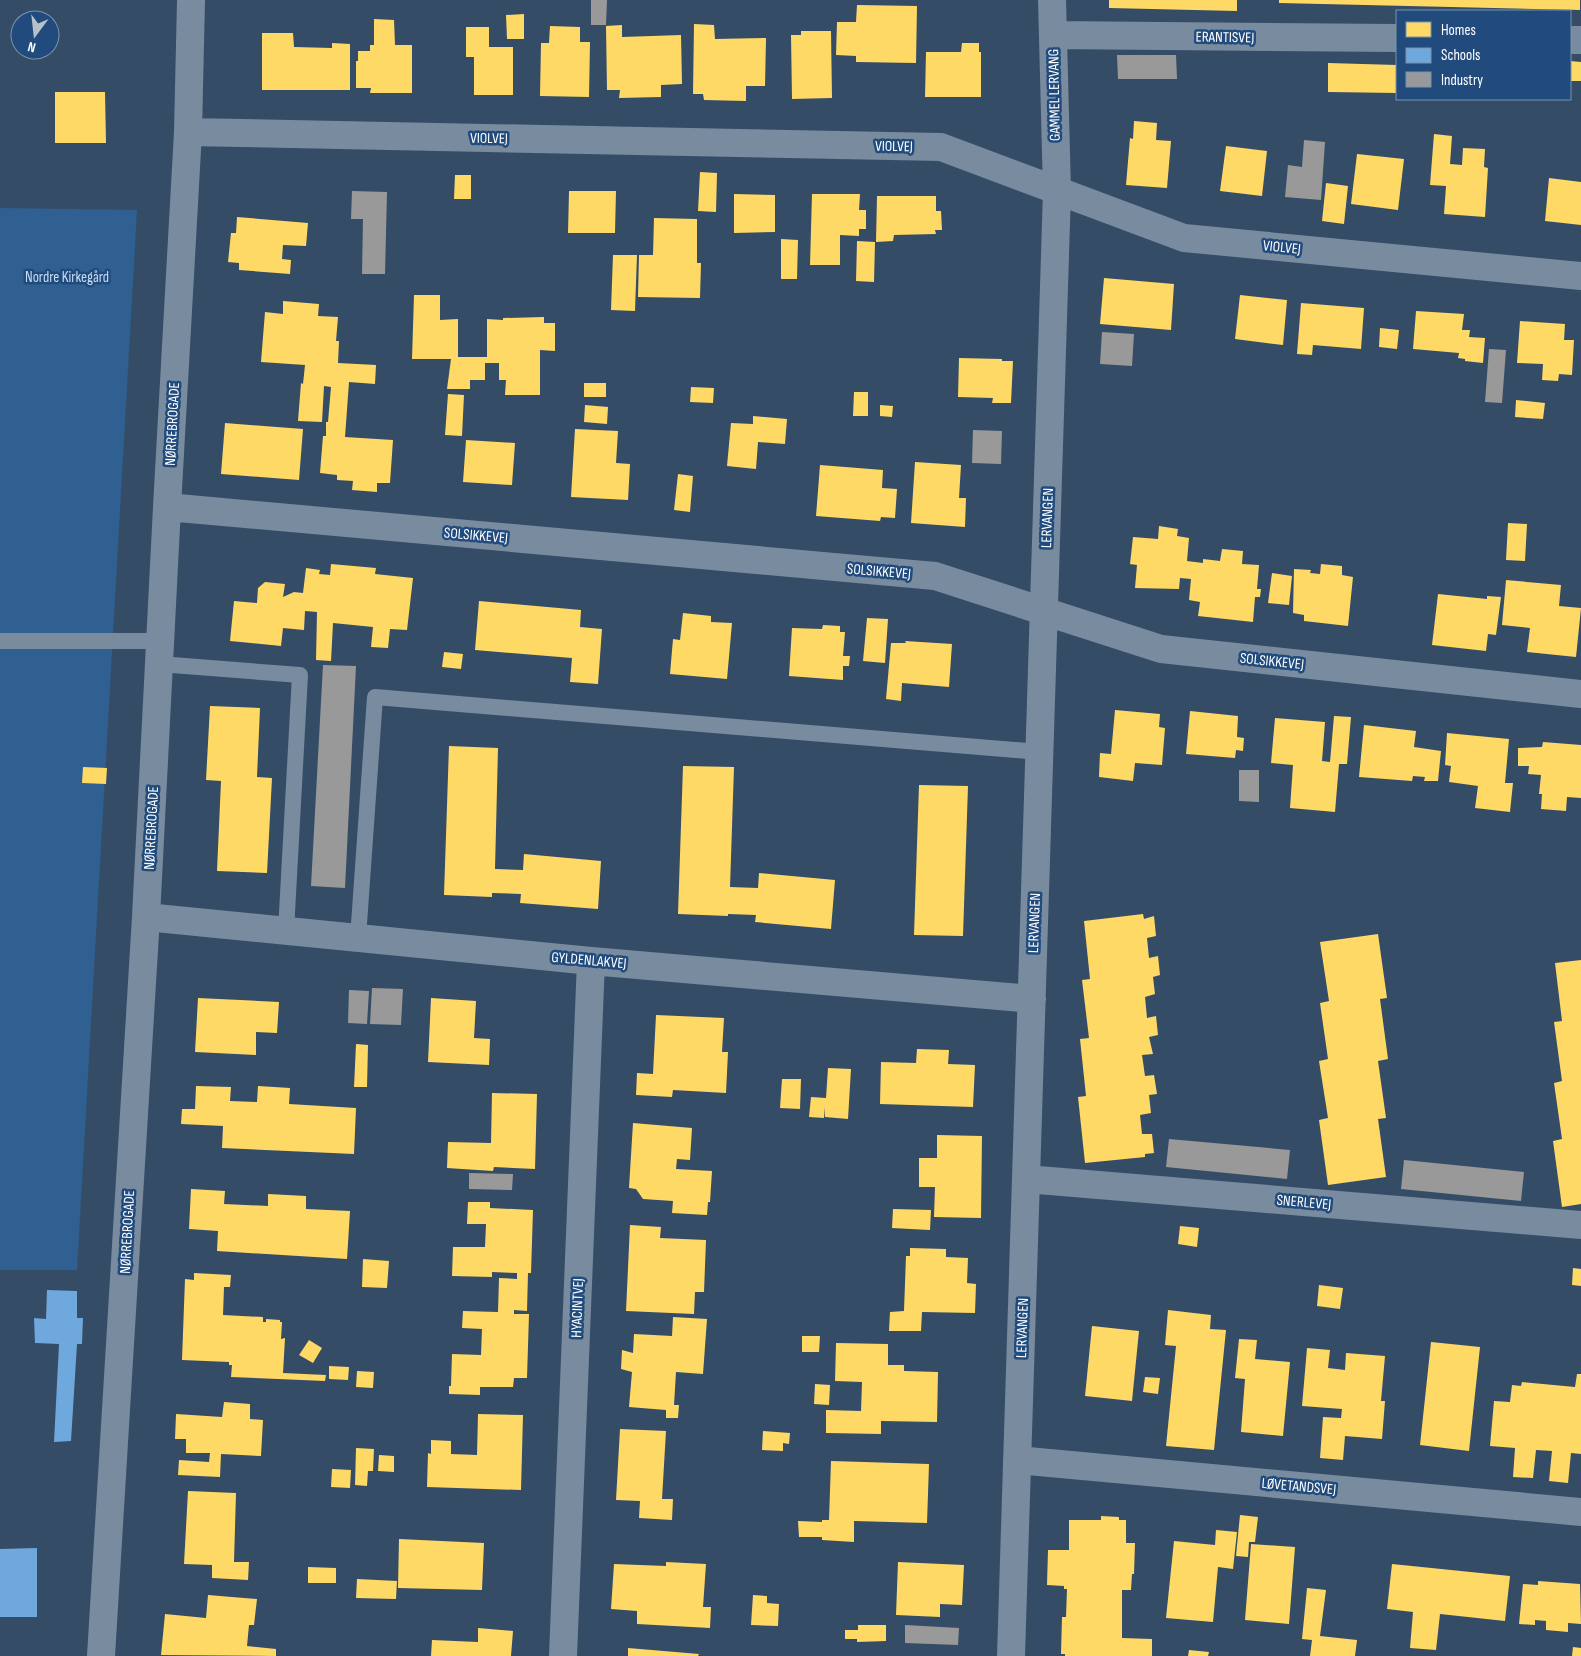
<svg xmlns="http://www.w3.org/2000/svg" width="1581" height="1656" font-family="'Sofia Sans Condensed',sans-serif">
	<rect width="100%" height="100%" fill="#354c67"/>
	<path fill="#306091" d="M0,208L137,210L77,1270H0Z"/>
	<path fill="#ffd966" d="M1109,0H1237V11L1109,8Z
		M1279,0H1580V10L1279,3Z
		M857,5L917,6L916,63L856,62V56L836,55L837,22H856Z
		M524,14V39H507L506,15Z
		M374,19L394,20L395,45H412V93H370L371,88H356V61H358V51H370V45H374Z
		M694,24L714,25L715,39L766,38L765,86H746V101L704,100L703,94H693Z
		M622,25V37L681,35L682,84L661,85V97L619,98L620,90H607L606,26Z
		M550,26L580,27V42H590L589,97L540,96L541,43H549Z
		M466,27H489V47H513V95H474V57H466Z
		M801,31H831L832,98L792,99L791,35H801Z
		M262,33H293L294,47L332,48V43L350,44V90H262Z
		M962,43H979V52H981V97H925L926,52H961Z
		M1570,61L1581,62V81H1570Z
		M1328,63L1397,65V93L1328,92Z
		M55,92H105L106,143H55Z
		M1134,121L1157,123L1156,140L1171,141L1167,188L1126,185L1130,138L1133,139Z
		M1434,134L1452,136L1450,164L1462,165L1463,148L1485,149L1484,167L1488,168L1485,217L1444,214L1446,186L1430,185Z
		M1226,146L1267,151L1262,196L1220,191Z
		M1357,154L1404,159L1398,210L1351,204Z
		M700,172L717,173L716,212L698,211Z
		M455,175H471V199H454Z
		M1549,178L1581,182V225L1545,221Z
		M1326,183L1348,186L1344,224L1322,221Z
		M569,191H616L615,233H568Z
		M734,194L775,195V232L734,233Z
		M812,194H860L859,210H866V229H859V236L840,235V265H810Z
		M877,196H936V211H941L942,230H935L936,234L894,235L893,241L876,242Z
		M237,217L308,223L306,246L283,245L282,259L291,260L290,274L239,270V263L228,262L231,233H236Z
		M654,218L697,219V263H701L700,298L638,297L639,255H653Z
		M781,239L798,240L797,279H781Z
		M857,241L875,242L874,282L856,281Z
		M613,255H637L635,311L611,310Z
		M1104,278L1174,284L1171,330L1100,324Z
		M414,295H440V320L458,319V357H487V319L503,320V318L544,317V323H555V351L540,350V395H505L506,380H499V363H485V380H470V389H447L451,359H412Z
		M1240,295L1287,300L1283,345L1235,339Z
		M283,301L319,304L318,316L338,317L336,341H339L338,363L376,365L375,384L349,382L345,437L393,440L390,483H377V492L352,490L353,481L337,480V475L320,473L323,436H326V422H328L331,387L324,386L322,422L298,421L301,383L303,384L305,365L261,362L265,312L283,314Z
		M1301,303L1364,308L1361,349L1313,345L1312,355L1297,354Z
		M1416,311L1464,314L1462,330H1470L1469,337L1485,338L1483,363L1465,361V359L1458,358L1459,353L1413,349Z
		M1520,321L1565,324L1564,340H1574L1572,375L1559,374L1558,381L1542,380L1543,364L1517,363Z
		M1380,328L1399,330L1397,349L1379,347Z
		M959,358L1002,359V361H1013L1011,403H992L993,398L958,397Z
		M584,383H606V397H584Z
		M691,387L714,388L713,403L690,402Z
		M854,392H868V416H853Z
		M448,394L464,395L462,436L445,435Z
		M1516,400L1545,403L1543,419L1515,417Z
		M585,405L608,407L607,424L584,422Z
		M880,405L893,406L892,417L880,416Z
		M753,416L787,419L785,444L758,442L756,469L727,466L731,423L753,424Z
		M225,423L303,429L299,480L221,474Z
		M575,429L618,431L616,463L630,464L628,500L571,497Z
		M466,440L515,443L512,485L463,482Z
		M915,462L961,465L959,498H966L965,527L911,523Z
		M820,465L883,470L882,488L897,489L895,518L881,517L880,521L816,516Z
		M678,474L693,476L690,512L674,510Z
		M1508,523L1527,524L1525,561L1506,560Z
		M1159,526L1178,529L1177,536L1189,538L1187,561L1203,563V559L1220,561L1222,549L1243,551L1242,564L1259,565L1257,589H1261L1260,597H1255L1253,622L1198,616L1200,602L1189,600L1191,579L1180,578L1179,589L1135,588L1137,565L1130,564L1133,537L1158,539Z
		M331,564L376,568L375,574L413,578L407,630L390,629L388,648L371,647L373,627L333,623L331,661L316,660L317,612L305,611L304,630L283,628L281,646L230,641L234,601L257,603L258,588L265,582L285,584L283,597L294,592L303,593L306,568L320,570L319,574L330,575Z
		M1321,564L1342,566V575L1353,577L1348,626L1304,621V615L1293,613L1294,569L1311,570L1310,573L1320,574Z
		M1272,573L1292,576L1289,605L1268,603Z
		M1506,580L1561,585L1559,606L1581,608L1576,657L1527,652L1530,628L1502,625Z
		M1438,594L1487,599V596L1501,597L1496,635L1488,634L1486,651L1432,645Z
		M479,601L581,610L580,627L602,629L598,684L570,682L572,658L475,650Z
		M683,613L711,616V622L732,623L727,679L670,674L673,639L680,640Z
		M867,618L888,619L885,663L863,661Z
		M823,625L840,626V632H845L843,656H850L849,666H843V680L789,676L792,628L822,629Z
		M905,641L952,644L949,687L902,683L901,701L886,699L891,643H906Z
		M444,652L463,654L461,669L442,667Z
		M210,706L260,708L257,777L272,778L267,873L217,871L221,781L206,780Z
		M1115,710L1160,714L1159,727L1165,728L1162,765L1135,763L1133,781L1099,777L1100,753L1111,754Z
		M1190,711L1238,716L1237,737L1244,738L1243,751L1236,750L1235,758L1186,754Z
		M1334,716L1351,717L1347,764H1339L1335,812L1290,808L1293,765L1271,763L1275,718L1325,722L1322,761L1330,762Z
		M1364,725L1416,731L1414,747L1441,751L1438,781H1424L1425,777L1413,776L1412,781L1359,777Z
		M1447,733L1509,739L1505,783H1513L1510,812L1475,808L1478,786L1449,782L1451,766L1445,765Z
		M1543,742L1581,745V798L1567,797L1566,811L1541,809L1542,794H1539L1541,775L1528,774L1529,766H1518V748L1542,747Z
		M449,746L498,748L495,869L523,870L524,854L601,861L598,909L520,903L521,894L492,893V897L444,895Z
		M683,766L734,767L730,887L758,888L759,873L835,880L831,929L755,922L756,915L728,914V916L678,914Z
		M83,767L107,768L106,784L82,783Z
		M919,785L968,786L963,936L914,935Z
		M1143,914L1144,919L1154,916L1156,936L1147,938L1149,958L1158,956L1160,975L1153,977L1155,994L1145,997L1147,1018L1156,1016L1158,1035L1149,1037L1153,1054L1142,1055L1145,1076L1154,1075L1157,1094L1149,1095L1151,1113L1140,1115L1142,1134H1152L1154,1153L1145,1154V1157L1085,1163L1078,1097L1086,1096L1080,1039L1089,1038L1082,980L1090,979L1084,921Z
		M1378,934L1387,998L1380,999L1388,1059L1378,1061L1386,1118L1378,1119L1386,1177L1328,1185L1319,1120L1328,1118L1319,1061L1328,1059L1320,1003L1329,1001L1320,942Z
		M1581,960V1204L1562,1207L1553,1141L1562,1139L1554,1083L1562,1081L1554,1022L1562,1021L1555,963Z
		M198,998L279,1002L277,1033L256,1032V1055L195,1052Z
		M431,998L476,1001L474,1038L490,1039L489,1065L428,1062Z
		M656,1015L724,1018L722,1052H728L726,1093L673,1090L672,1097L636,1095L637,1073L653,1074Z
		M356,1044L368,1045L367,1087H354Z
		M917,1049L949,1050L948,1064L975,1065L973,1107L880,1104L881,1062L916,1063Z
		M828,1068L851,1069L848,1119L825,1117V1107L824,1118L809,1117L811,1097L826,1098Z
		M782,1079H801L800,1109L780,1108Z
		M196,1086L231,1087L230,1101L257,1102L258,1086L290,1088L289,1104L356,1108L354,1154L222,1148L223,1126L181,1124L182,1109H195Z
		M492,1093L537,1094L535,1169L494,1167L493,1171L447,1168L448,1142L491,1143Z
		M633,1123L692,1128L690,1160L677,1159L676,1169L712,1171L710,1202H708L707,1215L672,1213L673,1201L643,1199L636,1189L629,1188Z
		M937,1135L982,1136L981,1218L934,1217L935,1187H919V1158H937Z
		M191,1189L225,1191L224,1204L268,1206V1194L306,1196V1209L350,1211L347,1259L217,1251L218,1231L189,1229Z
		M468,1202H490V1208L533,1210L531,1273H528L527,1311L514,1310V1314H529L527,1378H514L513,1387H480V1395L449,1394V1386H451L452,1354L481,1355L482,1329L462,1328L463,1311L498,1312L499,1278L517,1279V1273L492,1272V1277L452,1276L453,1247H485L486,1224H467Z
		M893,1209L931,1210L930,1230L892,1228Z
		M630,1225L661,1227L660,1238L706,1240L704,1292H695L694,1314L626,1311Z
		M1180,1226L1199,1228L1197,1247L1178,1244Z
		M910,1248L946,1249V1257L968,1258L967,1283L976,1284L975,1313L922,1312L921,1331H889L890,1312L904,1311L906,1256H910Z
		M363,1259L389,1261L387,1288L362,1287Z
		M1573,1268L1581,1269V1286L1572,1285Z
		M194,1273L231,1275L230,1287H224L223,1315L263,1317V1322H266V1319L280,1320V1322H282L281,1339L285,1338L283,1373L326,1375L325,1381L231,1377L232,1365H229V1362L182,1360L185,1279L194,1280Z
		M1319,1285L1343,1288L1340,1309L1317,1306Z
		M1168,1310L1211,1315L1210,1329L1226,1330L1214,1450L1166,1446L1176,1346L1165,1345Z
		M673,1317L707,1319L703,1374L676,1372L674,1405H679L678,1418H666V1410L629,1407L632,1372L621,1369L622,1350L633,1353L634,1334L672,1336Z
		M1092,1326L1139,1331L1132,1401L1085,1396Z
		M802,1336H820L819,1352H802Z
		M1239,1339L1257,1340L1255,1359L1290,1362L1283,1436L1241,1432L1245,1379L1235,1378Z
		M309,1340L322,1348L313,1363L299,1355Z
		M1431,1342L1480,1347L1469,1451L1420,1445Z
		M836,1343L888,1344V1365H904V1371L938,1372L937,1422L881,1421V1434L826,1433V1410L861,1411L862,1382L835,1381Z
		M1307,1348L1330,1350L1328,1368L1345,1370L1346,1353L1385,1356L1381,1401H1385L1382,1439L1345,1436L1343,1460L1320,1458L1323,1417L1341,1418L1342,1409L1302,1406Z
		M329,1366L349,1367L348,1380L329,1379Z
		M357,1371L374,1372L373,1388L356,1387Z
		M1577,1374H1581V1454L1571,1453L1568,1483L1549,1481L1552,1451L1536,1450L1533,1478L1513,1477L1515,1448L1490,1446L1494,1401L1510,1402L1512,1385L1521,1386L1522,1382L1575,1387Z
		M1145,1377L1160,1378L1158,1394L1143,1392Z
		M815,1384L830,1385L829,1405L814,1404Z
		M224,1402L250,1404V1419L263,1420L261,1456L221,1454L220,1477L178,1475L179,1460L209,1462L210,1453H186V1439H175L176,1414L222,1417Z
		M478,1414L523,1415L521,1490L427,1487L428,1453L431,1454V1440L451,1441V1454L477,1455Z
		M620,1429L666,1431L662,1499H673L672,1520L639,1518L640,1501L616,1500Z
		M763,1431L790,1433L789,1444L783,1443V1451L762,1450Z
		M356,1448L374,1449L373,1471H368L367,1486L355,1485Z
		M379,1455L394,1456V1472L378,1471Z
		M831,1461L929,1464L927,1523L854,1521V1542L822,1540V1537H799L798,1521L822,1522V1520H829Z
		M332,1469L351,1470L350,1488L331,1487Z
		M188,1491L236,1493L234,1562H249L248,1580L212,1578V1565L184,1564Z
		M1240,1515L1258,1517L1255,1542H1249L1248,1557L1236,1556Z
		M1101,1516L1119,1517V1520H1126V1543H1135L1134,1574H1132L1131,1590H1122V1638L1152,1639V1656H1065V1654H1061L1062,1617H1066L1067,1589H1064V1586L1047,1585L1048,1550H1069V1520H1101Z
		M1216,1530L1237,1532L1233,1569L1218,1567L1213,1622L1166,1618L1174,1541L1215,1545Z
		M399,1539L484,1543L482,1590L398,1588Z
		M1251,1544L1295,1547L1289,1624L1245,1620Z
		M666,1562L706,1564L703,1607H711L710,1628L637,1624V1611L611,1609L614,1564L666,1566Z
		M898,1562L964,1565L962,1605L940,1604V1617L896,1615Z
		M1392,1564L1510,1576L1505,1621L1440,1614L1436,1650L1410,1648L1413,1612L1387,1609Z
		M308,1567L336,1568V1583H308Z
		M357,1579L397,1581L396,1599L356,1598Z
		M1538,1581L1580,1584L1581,1624L1568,1623V1632L1546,1630V1621L1535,1620V1625L1519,1624L1523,1584L1538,1585Z
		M1307,1588L1326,1590L1320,1636L1357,1640L1355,1656H1310L1312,1640L1302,1639Z
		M208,1595L257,1599L254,1625H249L247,1646L276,1649V1656L161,1655L165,1614L206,1618Z
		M753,1595L767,1596V1603L779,1604L778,1626L751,1625Z
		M858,1625H886V1641L857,1642V1639H845V1630H858Z
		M478,1628L513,1631L511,1656H431L432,1640L478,1642Z
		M1573,1647L1581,1648V1656H1572Z
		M628,1648L699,1654L698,1656H628Z
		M1189,1650L1209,1652L1208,1656H1188Z"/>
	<path fill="#6fa8dc" d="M47,1290L77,1291V1318H83L82,1344H77L71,1441L54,1442L59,1344L35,1343L34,1318L46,1319Z
		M37,1548V1617H0V1549Z"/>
	<path fill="#999" d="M591,0H607L606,25H591Z
		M1117,55H1176L1177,79H1118Z
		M1304,140L1325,142L1321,200L1285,197L1288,165L1302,167Z
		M352,191L387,192L385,274H362L363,219H351Z
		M1102,332L1134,334L1132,366L1100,364Z
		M1489,349L1506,350L1502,403L1485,402Z
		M973,430L1002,431L1001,464L972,463Z
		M323,665L356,666L345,888L311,886Z
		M1239,770H1259V802L1239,801Z
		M372,988L403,989L401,1025L370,1024Z
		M349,990L369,991L367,1024L348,1023Z
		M1169,1139L1290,1150L1287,1179L1166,1167Z
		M1404,1160L1524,1172L1521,1201L1401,1189Z
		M469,1173L513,1174L512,1190L469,1189Z
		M905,1625L959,1628L958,1645L905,1643Z"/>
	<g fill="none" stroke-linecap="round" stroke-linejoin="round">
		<path stroke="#798b9e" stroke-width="16" d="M0,641H161
			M159,664L300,675L286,931
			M358,938L375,697L1039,752"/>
		<path stroke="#798b9e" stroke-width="28" d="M1053,35L1397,38
			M1570,40H1581
			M188,132L941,147L1184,238L1581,276
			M167,507L935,576L1161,649L1581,694
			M146,917L591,961L1032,999
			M1026,1179L1581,1225
			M1017,1460L1581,1512
			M101,1656L146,917L167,507L188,132L191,0
			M563,1656L591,961
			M1011,1656L1057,191L1052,0"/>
	</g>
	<g text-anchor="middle" stroke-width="5" stroke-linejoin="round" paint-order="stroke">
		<g font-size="15" fill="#fff" stroke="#204b7c">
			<text transform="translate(1225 37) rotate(1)" y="5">ERANTISVEJ</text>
			<text transform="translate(1054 95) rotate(-91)" y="5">GAMMEL LERVANG</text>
			<text transform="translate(489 138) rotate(1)" y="5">VIOLVEJ</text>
			<text transform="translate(894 146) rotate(1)" y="5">VIOLVEJ</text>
			<text transform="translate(1282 247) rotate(6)" y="5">VIOLVEJ</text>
			<text transform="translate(172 424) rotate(-87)" y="5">NØRREBROGADE</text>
			<text transform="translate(1047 518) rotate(-88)" y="5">LERVANGEN</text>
			<text transform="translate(476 535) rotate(5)" y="5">SOLSIKKEVEJ</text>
			<text transform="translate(879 571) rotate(5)" y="5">SOLSIKKEVEJ</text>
			<text transform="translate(1272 661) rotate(6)" y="5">SOLSIKKEVEJ</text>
			<text transform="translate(151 828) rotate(-87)" y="5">NØRREBROGADE</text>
			<text transform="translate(1034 923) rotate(-88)" y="5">LERVANGEN</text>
			<text transform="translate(589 960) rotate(5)" y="5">GYLDENLAKVEJ</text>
			<text transform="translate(1304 1202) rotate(5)" y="5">SNERLEVEJ</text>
			<text transform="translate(127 1232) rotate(-87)" y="5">NØRREBROGADE</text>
			<text transform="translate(577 1308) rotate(-88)" y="5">HYACINTVEJ</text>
			<text transform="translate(1022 1328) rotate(-88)" y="5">LERVANGEN</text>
			<text transform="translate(1299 1486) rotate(5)" y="5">LØVETANDSVEJ</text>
		</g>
		<g font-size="15" fill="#c5ddf5" stroke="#204b7c">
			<text x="67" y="282">Nordre Kirkegård</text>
		</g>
	</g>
	<rect x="1396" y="10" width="175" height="90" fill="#204b7c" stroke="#7993b0"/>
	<rect x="1406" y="22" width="25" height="15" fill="#ffd966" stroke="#7993b0"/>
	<text x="1441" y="35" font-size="15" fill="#ffffff">Homes</text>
	<rect x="1406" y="48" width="25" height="15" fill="#6fa8dc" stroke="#7993b0"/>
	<text x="1441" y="60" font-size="15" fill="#ffffff">Schools</text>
	<rect x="1406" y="72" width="25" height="15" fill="#999999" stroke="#7993b0"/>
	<text x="1441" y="85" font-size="15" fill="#ffffff">Industry</text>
	<g transform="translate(35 35) rotate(195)"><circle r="24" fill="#204b7c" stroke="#7993b0"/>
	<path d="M0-4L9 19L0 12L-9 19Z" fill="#b8c0ca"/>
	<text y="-8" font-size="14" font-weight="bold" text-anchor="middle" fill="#ffffff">N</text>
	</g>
</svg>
